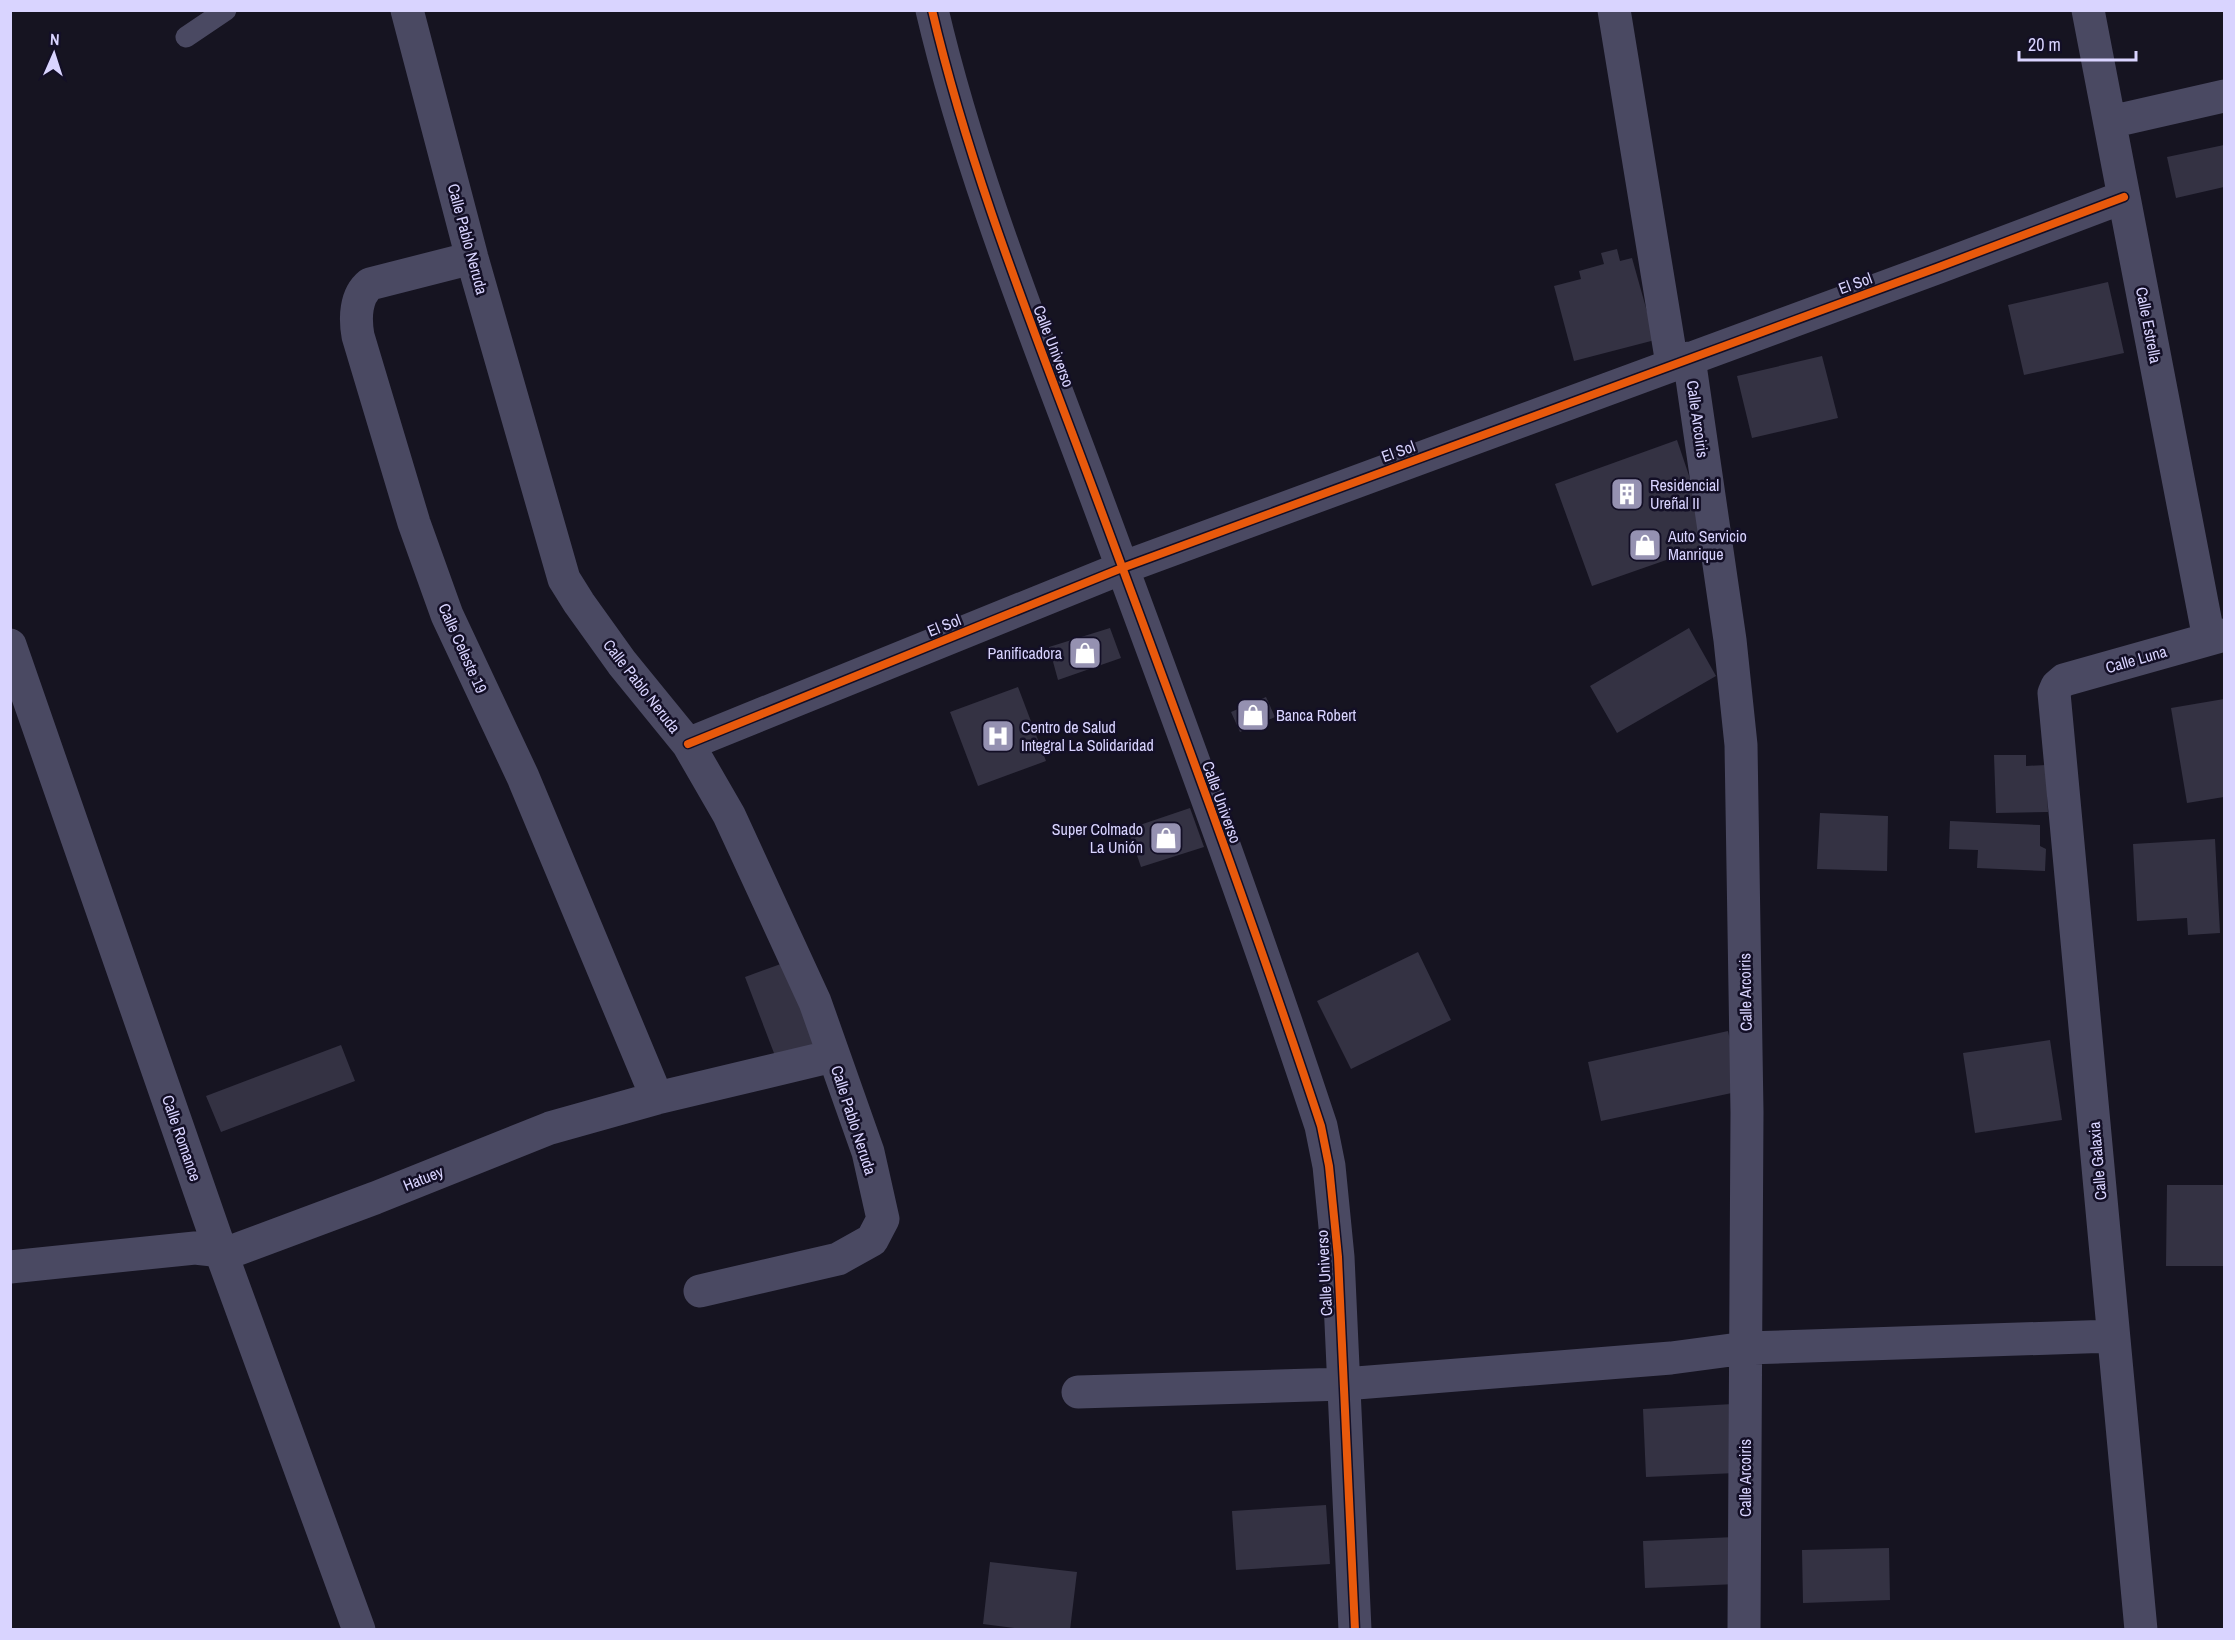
<svg xmlns="http://www.w3.org/2000/svg" width="2235" height="1640" font-family="'Archivo Narrow',sans-serif">
	<rect width="100%" height="100%" fill="#161421"/>
	<path fill="#343243" d="M2224,145V187L2176,198L2167,157Z
		M1617,249L1620,261L1632,258L1655,340L1574,361L1554,286L1581,279L1579,271L1604,264L1601,253Z
		M2108,282L2124,353L2024,375L2008,305Z
		M1822,356L1838,418L1752,438L1737,376Z
		M1677,440L1712,544L1592,586L1555,484Z
		M1110,628L1121,658L1058,680L1049,647Z
		M1689,628L1716,676L1617,733L1590,686Z
		M1018,687L1046,761L978,786L950,712Z
		M1266,697L1275,717L1240,732L1231,712Z
		M2224,699V797L2187,803L2171,708Z
		M1994,755H2026V766L2046,765L2048,812L1996,813Z
		M1190,808L1204,847L1141,867L1128,829Z
		M1820,813L1888,816L1887,871L1817,869Z
		M1950,821L2040,825V846L2046,849L2045,871L1977,868L1978,850L1949,849Z
		M2215,839L2220,933L2188,935L2187,918L2137,921L2133,844Z
		M1418,952L1451,1020L1351,1069L1317,1001Z
		M789,961L821,1045L777,1061L745,977Z
		M1728,1031L1741,1091L1601,1121L1588,1062Z
		M2050,1040L2062,1120L1975,1133L1963,1053Z
		M341,1045L355,1081L221,1132L206,1096Z
		M2167,1185H2224V1266H2166Z
		M1733,1404L1736,1473L1646,1477L1643,1409Z
		M1326,1505L1330,1564L1236,1570L1232,1511Z
		M1735,1537L1737,1584L1645,1588L1643,1541Z
		M1889,1548L1890,1600L1803,1603L1802,1550Z
		M990,1562L1077,1572L1070,1630H1031L983,1624Z"/>
	<g fill="none" stroke-linecap="round" stroke-linejoin="round">
		<path stroke="#4a4962" stroke-width="21" d="M186,37L226,10"/>
		<path stroke="#4a4962" stroke-width="33" d="M407,10L472,258L564,579L579,603L622,663L688,744L729,815L815,1002L868,1152L883,1219L872,1240L838,1259L700,1291
			M932,10C971,176 1036,335 1095,494C1173,704 1251,914 1321,1126L1329,1166L1338,1257L1355,1630
			M1614,10L1672,364
			M2088,10L2209,639
			M2110,122L2224,96
			M472,258L370,284C355,296 355,319 358,336L414,523L447,615L523,777L657,1098
			M1689,358L1730,640L1741,745L1747,1112L1744,1630
			M10,645L222,1255L359,1630
			M688,744L1122,568L1939,267L2124,197
			M10,1267L195,1248L213,1250L222,1255L375,1198L550,1128L657,1098L833,1056
			M1078,1392L1344,1384L1671,1358L1746,1348L2113,1336
			M2141,1630L2054,693L2057,686L2064,680L2224,635"/>
		<g stroke="#130f26" stroke-width="11">
			<path id="cycleway" d="M932,10C971,176 1036,335 1095,494C1173,704 1251,914 1321,1126L1329,1166L1338,1257L1355,1630
				M688,744L1122,568L1939,267L2124,197"/>
		</g>
		<use href="#cycleway" stroke="#e8590c" stroke-width="8"/>
	</g>
	<defs>
		<g id="building-square" transform="scale(1.725)"><rect x="-9" y="-9" width="18" height="18" rx="4" fill="#9591b1" stroke="#130f26"/><path d="M-4-6H4V6H1V3H-1V6H-4ZM-2.5-4.3h1.7v1.8h-1.7ZM.8-4.3h1.7v1.8H.8ZM-2.5-1h1.7V.8h-1.7ZM.8-1h1.7V.8H.8Z" fill="#fff"/></g>
		<g id="shop-square" transform="scale(1.725)"><rect x="-9" y="-9" width="18" height="18" rx="4" fill="#9591b1" stroke="#130f26"/><path d="M-5-2.5h2.3a2.7 3.5 0 0 1 5.4 0H5L5.5 6h-11ZM-1.5-2.5h3a1.5 2.3 0 0 0-3 0Z" fill="#fff"/></g>
		<g id="hospital-square" transform="scale(1.725)"><rect x="-9" y="-9" width="18" height="18" rx="4" fill="#9591b1" stroke="#130f26"/><path d="M-5-5h3v3.5h4V-5h3V5h-3V1.5h-4V5h-3Z" fill="#fff"/></g>
	</defs>
	<g fill-rule="evenodd">
		<use href="#building-square" x="1627" y="494"/>
		<use href="#shop-square" x="1645" y="545"/>
		<use href="#shop-square" x="1085" y="653"/>
		<use href="#shop-square" x="1253" y="715"/>
		<use href="#hospital-square" x="998" y="736"/>
		<use href="#shop-square" x="1166" y="838"/>
	</g>
	<g text-anchor="middle" stroke-width="5" stroke-linejoin="round" paint-order="stroke">
		<g font-size="16" fill="#d9d4ff" stroke="#130f26">
			<text transform="translate(468 239) rotate(75)" y="6">Calle Pablo Neruda</text>
			<text transform="translate(1855 283) rotate(-20)" y="6">El Sol</text>
			<text transform="translate(2149 325) rotate(79)" y="6">Calle Estrella</text>
			<text transform="translate(1054 346) rotate(69)" y="6">Calle Universo</text>
			<text transform="translate(1698 419) rotate(82)" y="6">Calle Arcoiris</text>
			<text transform="translate(1398 451) rotate(-20)" y="6">El Sol</text>
			<text transform="translate(944 625) rotate(-22)" y="6">El Sol</text>
			<text transform="translate(463 648) rotate(66)" y="6">Calle Celeste 19</text>
			<text transform="translate(2136 659) rotate(-16)" y="6">Calle Luna</text>
			<text transform="translate(642 686) rotate(52)" y="6">Calle Pablo Neruda</text>
			<text transform="translate(1222 802) rotate(70)" y="6">Calle Universo</text>
			<text transform="translate(1745 992) rotate(-91)" y="6">Calle Arcoiris</text>
			<text transform="translate(854 1120) rotate(72)" y="6">Calle Pablo Neruda</text>
			<text transform="translate(182 1138) rotate(71)" y="6">Calle Romance</text>
			<text transform="translate(2097 1161) rotate(-95)" y="6">Calle Galaxia</text>
			<text transform="translate(423 1178) rotate(-22)" y="6">Hatuey</text>
			<text transform="translate(1324 1273) rotate(-93)" y="6">Calle Universo</text>
			<text transform="translate(1745 1478) rotate(-90)" y="6">Calle Arcoiris</text>
		</g>
		<g font-size="16" fill="#d9d4ff" stroke="#130f26" text-anchor="start">
			<text x="1650" y="491">Residencial<tspan x="1650" dy="18">Ureñal II</tspan></text>
			<text x="1668" y="542">Auto Servicio<tspan x="1668" dy="18">Manrique</tspan></text>
			<text x="1062" y="659" text-anchor="end">Panificadora</text>
			<text x="1276" y="721">Banca Robert</text>
			<text x="1021" y="733">Centro de Salud<tspan x="1021" dy="18">Integral La Solidaridad</tspan></text>
			<text x="1143" y="835" text-anchor="end">Super Colmado<tspan x="1143" dy="18">La Unión</tspan></text>
		</g>
	</g>
	<rect width="2235" height="1640" fill="none" stroke="#d9d4ff" stroke-width="24"/>
	<g transform="translate(54 54) rotate(3)" stroke="#130f26" stroke-width="4.5" paint-order="stroke">
	<path d="M0-4.5L10 22L0 15L-10 22Z" fill="#d9d4ff"/>
	<text y="-9" font-size="16" font-weight="bold" text-anchor="middle" fill="#d9d4ff">N</text>
	</g>
	<path d="M2019 51v9h117v-9" fill="none" stroke="#d9d4ff" stroke-width="3"/>
	<text x="2028" y="51" font-size="18" fill="#d9d4ff" stroke="#130f26" stroke-width="4.5" paint-order="stroke">20 m</text>
</svg>
